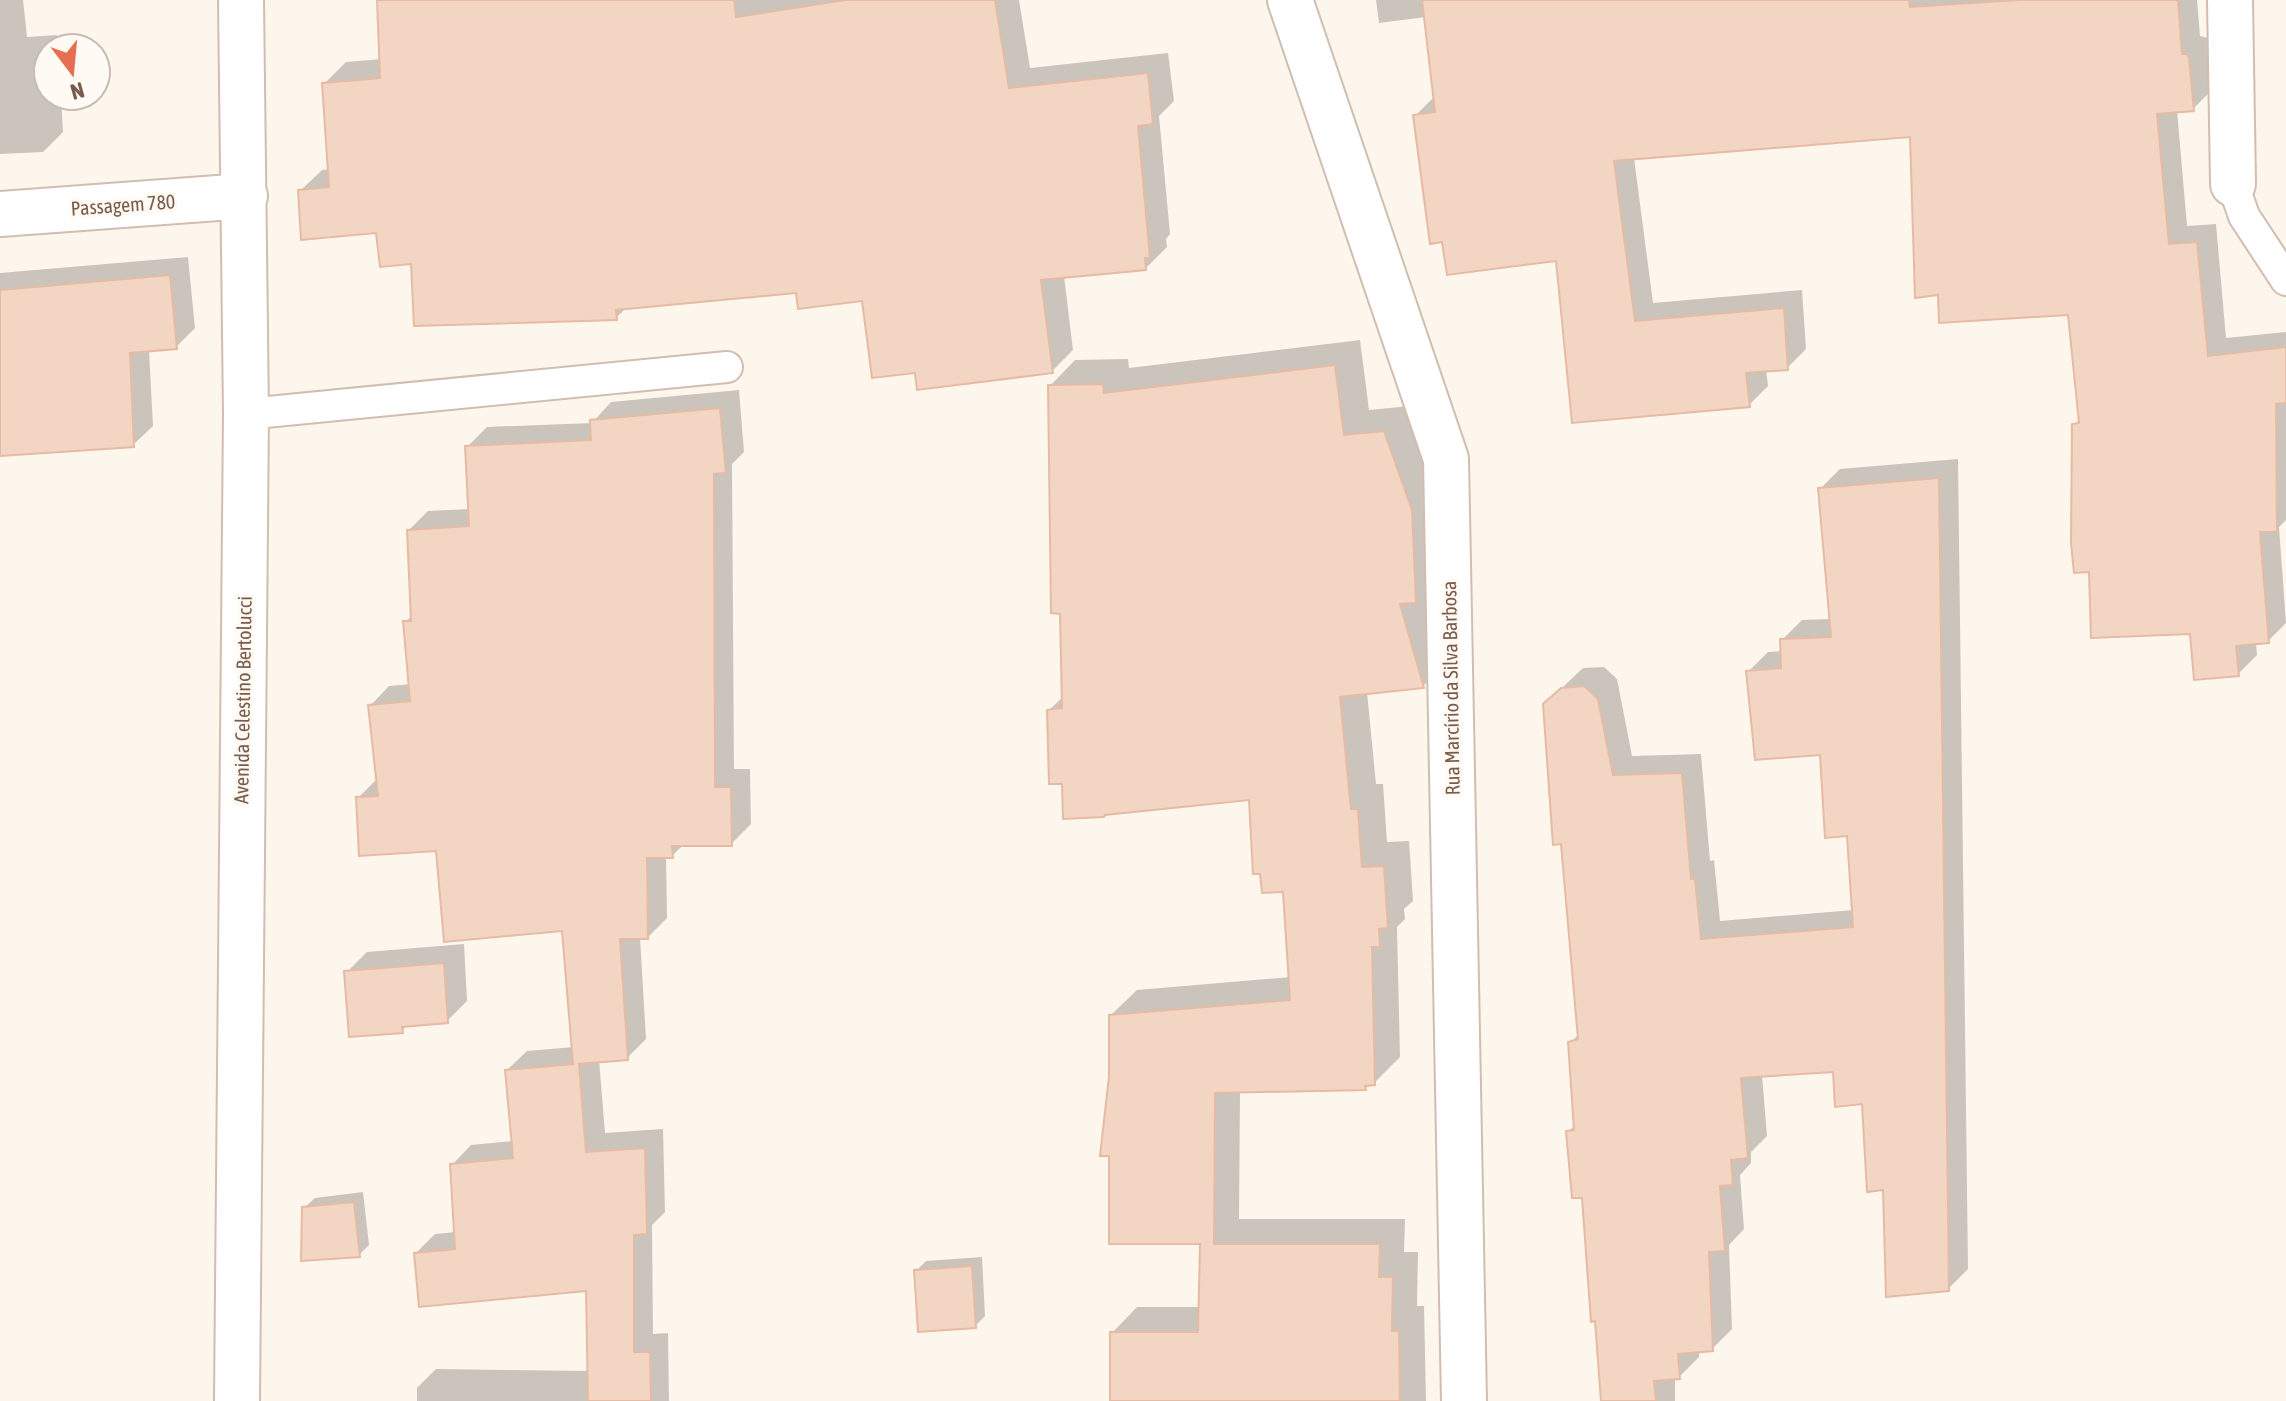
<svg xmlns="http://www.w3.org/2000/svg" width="2286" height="1401" font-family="'Asap Condensed',sans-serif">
	<rect width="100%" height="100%" fill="#fdf6ec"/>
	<path fill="#0003" d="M0,0H23L27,37L57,35L58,48H48V96H61L63,132L43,152L0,154Z
		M380,0H1019L1030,68L1168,53L1174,101L1159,116L1170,234L1166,239L1167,247L1146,268L1064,276L1073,350L1052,371H917L864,299L798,291L627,307L616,318L413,262L378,231L300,191L322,170L330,169L324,84L346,62L382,59Z
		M1376,0H2197L2200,36L2208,38L2212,90L2193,109L2177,110L2187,226L2216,224L2226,338L2286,332V520L2279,527L2286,623L2268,641L2256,643L2257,655L2238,674L2192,632L2091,570L2074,425L2081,418L2070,313L1940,293L1912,134L1634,158L1653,303L1802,290L1806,349L1787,368L1766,369L1768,386L1749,405L1573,421L1558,259L1444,240L1415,116L1434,97L1426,17L1379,23Z
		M188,257L195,328L176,347L149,350L153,426L133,445L0,454V273Z
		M1360,340L1369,410L1410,406L1437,484L1449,661L1423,686L1367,692L1376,784H1383L1387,842L1409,841L1413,901L1404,909L1405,919L1397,927L1400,1057L1374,1083L1365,1088L1240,1090L1239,1219H1405L1404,1252H1418L1417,1306H1424L1426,1401H1112V1333L1137,1307H1201L1202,1242L1111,1077V1015L1137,990L1291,977L1284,890L1251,798L1064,782L1049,710L1064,696L1062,612L1050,386L1075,360L1128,359L1129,368Z
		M739,390L744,452L732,464L734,769H750L751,824L731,844H684L672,856H666L667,918L648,937H640L646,1039L627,1058L599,1060L605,1133L663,1129L665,1212L652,1225L653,1334L668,1333L669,1401H417V1388L436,1369L590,1371L588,1289L416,1253L435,1234L456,1232L452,1165L471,1145L514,1141L507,1070L527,1051L574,1047L564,929L358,798L378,778L370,706L389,686L411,684L405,622L413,615L409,530L428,511L470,509L467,447L487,427L592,423L611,402Z
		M1958,459L1968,1269L1948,1289L1885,1188L1863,1102L1835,1070L1762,1075L1767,1136L1751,1152V1163L1740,1175L1744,1229L1729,1245L1732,1329L1712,1349L1699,1350V1357L1679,1377L1675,1378V1401H1603L1584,1195L1568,1132L1576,1124L1570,1043L1580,1033L1563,842L1545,704L1583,668L1604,667L1617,679L1632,756L1701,754L1710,861L1714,860L1720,921L1854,910L1849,834L1822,753L1748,672L1768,652L1782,651V640L1802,620L1831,619L1820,489L1840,469Z
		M464,944L467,1001L447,1021L408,1024L402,1031L347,972L367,952Z
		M363,1192L369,1245L359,1255L304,1208L315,1198Z
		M982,1257L985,1316L975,1326L916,1271L926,1261Z"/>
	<path fill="#f3d5c3" stroke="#e6bba3" stroke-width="2" d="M377,0H734L736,17L845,0H995L1009,88L1148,73L1153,124L1138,126L1150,258H1145L1146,270L1041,280L1053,373L917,390L915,373L872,378L862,301L798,309L796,293L616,310L617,320L414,326L411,264L380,267L376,233L301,240L298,190L329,187L322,83L380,78Z
		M1422,0H1909L1910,7L2020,0H2178L2182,54H2187L2189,58L2194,111L2157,114L2169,244L2197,242L2208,356L2286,347V403L2276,404L2277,532H2260L2269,643L2236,646L2239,676L2194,680L2190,634L2091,638L2089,572L2074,573L2071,543L2072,424L2079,423L2068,315L1939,323L1938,295L1915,298L1910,137L1614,161L1635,321L1784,308L1788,370L1746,373L1750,407L1572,423L1556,261L1447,275L1442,242L1430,244L1413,115L1435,112Z
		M170,275L177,349L130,353L134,447L0,456V290Z
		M1335,365L1344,435L1384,431L1412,510L1416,603L1400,604L1424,688L1340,697L1351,809H1358L1362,867L1384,866L1388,928L1379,929L1380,947H1372L1375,1085L1365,1086L1366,1090L1215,1093L1214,1244H1380L1379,1277H1393L1392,1331H1399L1400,1401H1110V1332H1198L1200,1244H1109V1156H1100L1109,1076V1015L1290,1000L1283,892L1262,893L1260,874H1253L1249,800L1105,815L1104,817L1063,819L1062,784H1049L1047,710L1062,708L1060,614L1051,613L1048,385L1103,384L1104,393Z
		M720,408L726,473L714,474L715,787H731L732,846H672L673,858H647L648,939H620L628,1060L579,1064L586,1152L645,1148L647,1234L634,1235V1352H650L651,1401H588L586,1291L419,1307L414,1253L455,1249L450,1164L513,1158L505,1070L573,1064L562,931L444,942L436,851L359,856L356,797L378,796L368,705L410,701L403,621H411L407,530L469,526L465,446L591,440L590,420Z
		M1939,478L1949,1291L1886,1297L1883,1190L1867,1192L1862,1104L1835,1107L1833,1072L1741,1078L1748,1158L1731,1160L1733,1185L1720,1186L1725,1251L1709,1252L1713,1351L1678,1354L1680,1379L1654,1381L1656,1401H1601L1595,1321L1591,1322L1582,1198H1572L1566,1131L1574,1130L1568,1042L1578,1039L1561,844L1553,845L1543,704L1561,688L1584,686L1598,699L1613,775L1682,773L1691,879H1695L1701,939L1853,927L1847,836L1825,838L1820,755L1755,760L1746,671L1781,668L1780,639L1831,637L1818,488Z
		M444,963L448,1023L402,1027L403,1033L349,1037L344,971Z
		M354,1202L360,1257L301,1261L302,1207Z
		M972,1266L976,1328L918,1332L914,1270Z"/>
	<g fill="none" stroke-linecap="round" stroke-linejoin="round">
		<g stroke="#d1beb0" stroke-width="34">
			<path id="service" d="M2233,184L2244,216L2286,280
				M246,414L727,367"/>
		</g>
		<g stroke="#d1beb0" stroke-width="48">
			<path id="minor" d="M1290,0L1446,459L1464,1401
				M2230,0L2233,184
				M0,214L245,196
				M237,1401L246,414L241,0"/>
		</g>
		<use href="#service" stroke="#fff" stroke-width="30"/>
		<use href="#minor" stroke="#fff" stroke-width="44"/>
	</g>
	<g text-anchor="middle" stroke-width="7" stroke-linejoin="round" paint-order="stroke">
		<g font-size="20" fill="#7a5c4d" stroke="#fffaf3">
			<text transform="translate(123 205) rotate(-4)" y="7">Passagem 780</text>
			<text transform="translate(1451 688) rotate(-91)" y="7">Rua Marcírio da Silva Barbosa</text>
			<text transform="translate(243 700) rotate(-89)" y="7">Avenida Celestino Bertolucci</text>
		</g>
	</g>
	<g transform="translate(72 72) rotate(164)"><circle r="38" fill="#fffaf3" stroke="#cabbb1" stroke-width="2"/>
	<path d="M0-6L14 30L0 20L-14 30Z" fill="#e76f51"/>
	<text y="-12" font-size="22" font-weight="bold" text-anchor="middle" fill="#7a5c4d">N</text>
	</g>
</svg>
